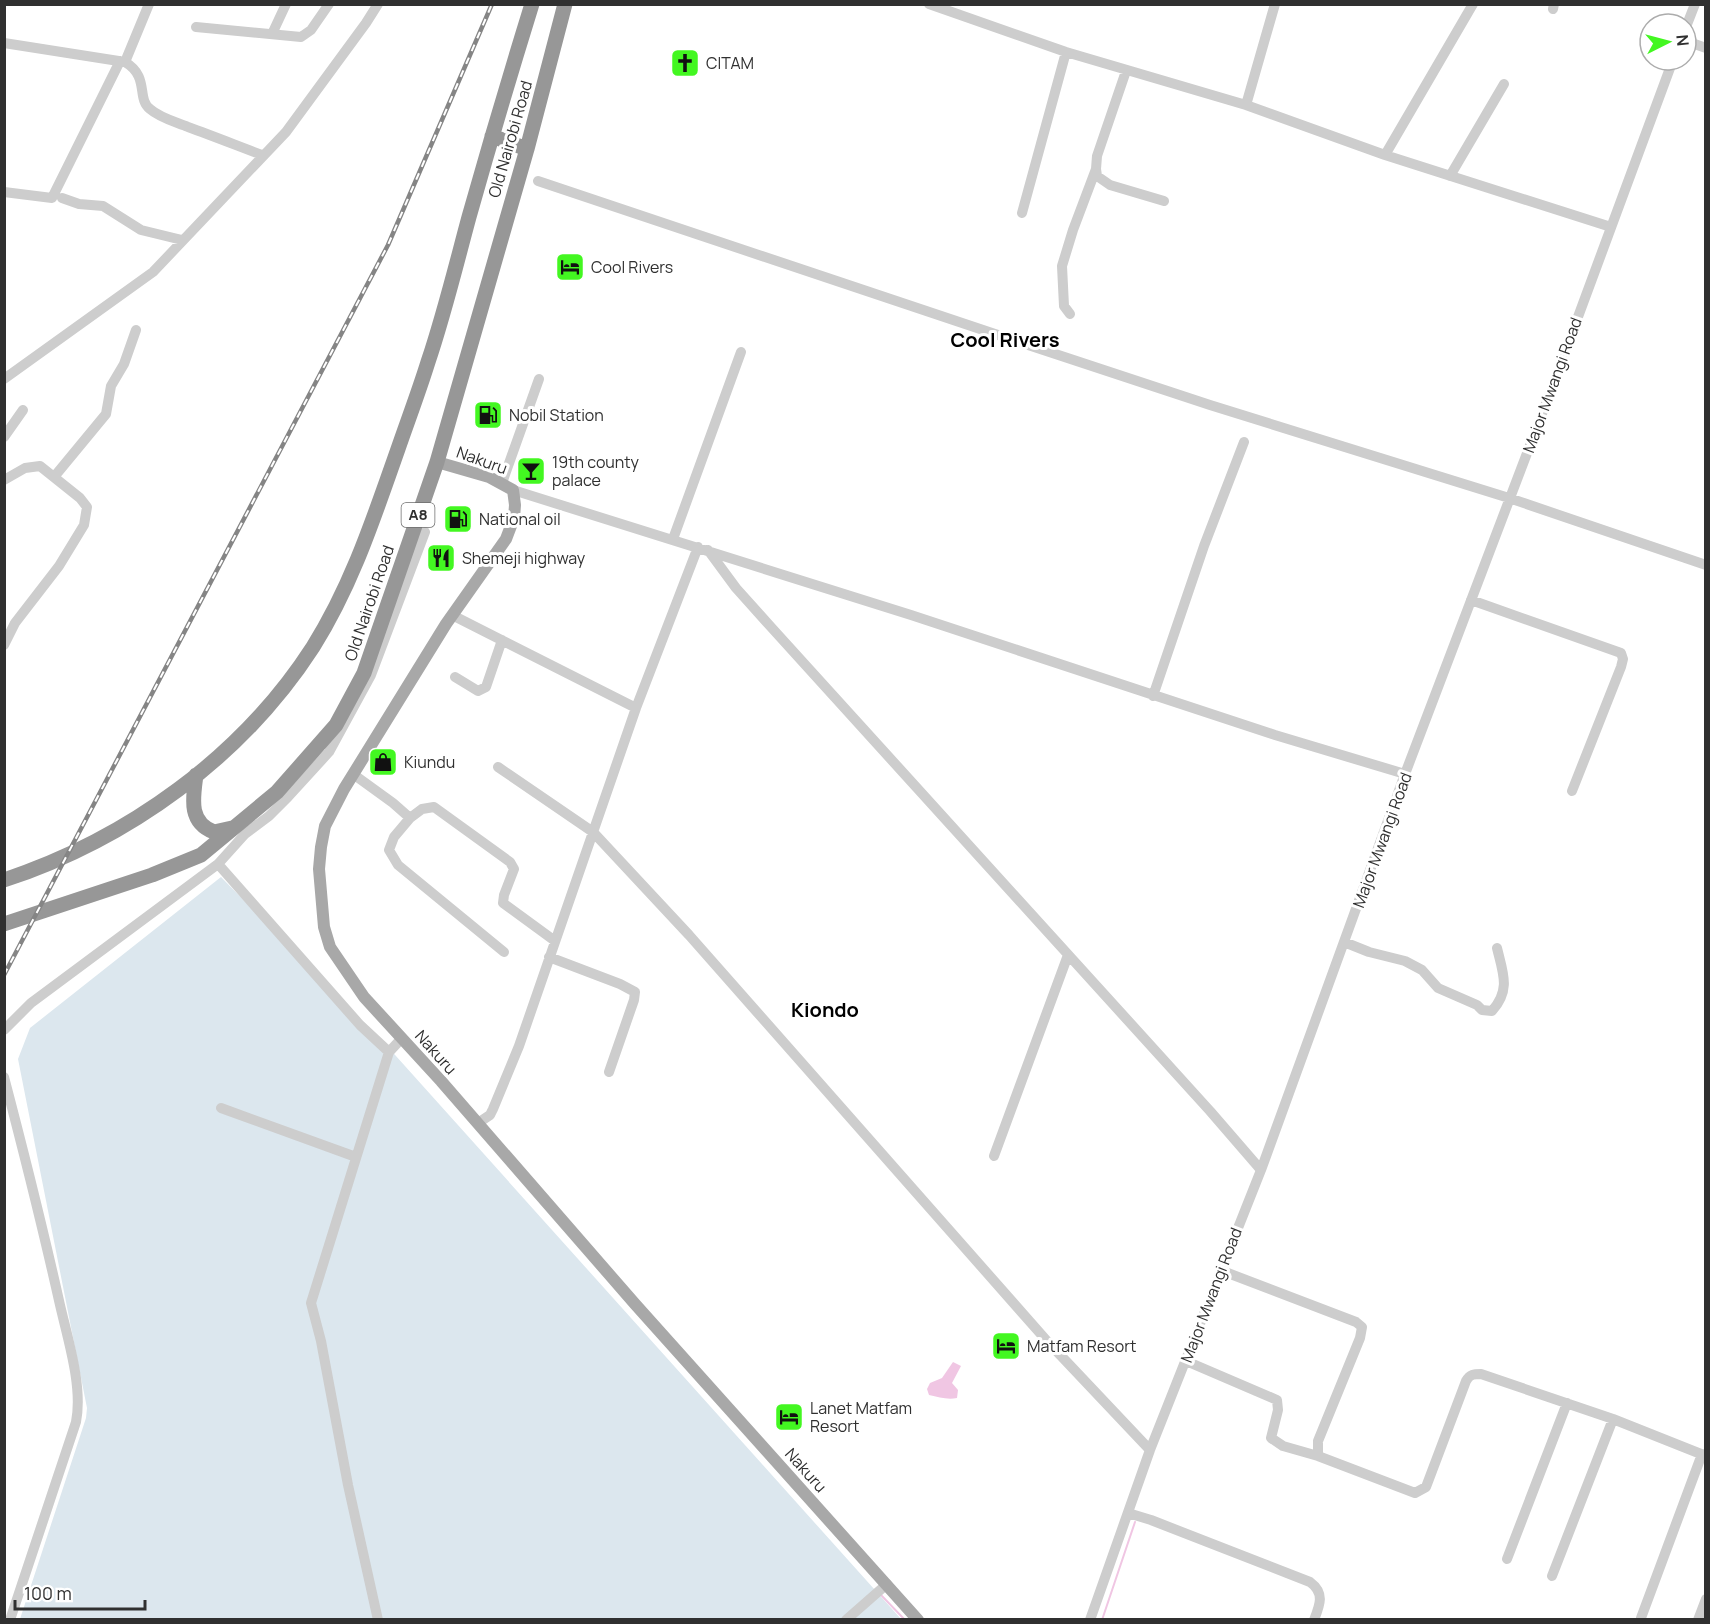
<svg xmlns="http://www.w3.org/2000/svg" width="1710" height="1624" font-family="Manrope,sans-serif">
	<rect width="100%" height="100%" fill="#fff"/>
	<path fill="#dce7ee" d="M221,877L387,1046L901,1619H20L86,1418L87,1408L18,1059L30,1028Z"/>
	<path fill="#f0c6e3" d="M953,1362L961,1366L952,1383L958,1390L957,1398C947,1400 939,1397 929,1395L927,1389L930,1383L942,1378Z"/>
	<g fill="none" stroke-linecap="round" stroke-linejoin="round">
		<path stroke="#f0c6e3" stroke-width="2" d="M881,1595L905,1620
			M1102,1620L1135,1522"/>
		<path stroke="#cdcdcd" stroke-width="10" d="M929,4L1066,52L1246,105L1385,155L1611,227
			M1553,9L1554,4
			M196,27L301,37L311,30L329,4
			M1686,27L1695,4
			M272,34L286,4
			M1686,41L1706,48
			M4,43L125,62C150,77 136,98 150,109C160,118 176,122 188,127C213,136 238,146 262,155
			M125,62L149,4
			M1126,71L1097,156L1096,169L1097,176L1110,185L1164,201
			M1246,105L1275,4
			M1385,155L1473,4
			M1450,176L1504,84
			M538,181L1001,336L1210,405L1509,498L1706,565
			M4,192L52,198L120,61
			M62,198L79,204L103,206L141,230L182,240
			M1022,213L1066,52
			M1070,314L1064,306L1062,266L1073,230L1096,169
			M4,379L153,272L286,132L366,23L378,4
			M4,437L23,410
			M54,477L106,414L111,386L124,364L136,330
			M4,480L25,468L40,466L80,498L87,507L84,525L59,566L15,623L4,645
			M502,483L539,379
			M513,490L911,615L1275,735L1405,774
			M673,539L741,352
			M708,550L736,588L771,627L1210,1111L1261,1170
			M1471,600L1621,653L1623,659L1621,667L1572,791
			M454,616L636,708
			M455,677L478,691L486,687L502,640
			M1153,696L1204,546L1244,442
			M498,767L593,832L689,935L1047,1341L1150,1450
			M353,774L393,803L410,818L422,809L434,807L510,862L514,869L504,895L503,903L555,941
			M410,818L394,837L389,850L398,865L504,952
			M218,864L245,834L269,816L288,797L329,752L371,675L425,532
			M1344,942L1369,952L1405,961L1422,970L1438,988L1477,1005L1482,1010L1492,1011C1511,990 1503,973 1497,948
			M549,957L620,984L635,992L634,1000L609,1072
			M4,1030L31,1003L218,864L360,1025L389,1052L402,1038
			M4,1077C24,1153 43,1229 60,1305C68,1340 83,1387 76,1422L10,1620
			M221,1108L356,1157
			M478,1123L490,1115L493,1109L519,1046L636,708L698,547
			M994,1156L1068,955
			M1220,1270L1356,1322L1362,1327L1360,1338L1318,1441V1456L1415,1493L1426,1487L1466,1381C1470,1374 1474,1374 1481,1374L1613,1419L1706,1456
			M1186,1361L1277,1400L1278,1410L1271,1438L1283,1446L1318,1456
			M1128,1513L1151,1520L1310,1582C1325,1593 1320,1605 1314,1620
			M1507,1559L1567,1403
			M1552,1576L1613,1419
			M1641,1618L1702,1454
			M378,1620L348,1485L321,1341L311,1303L389,1052
			M846,1620L887,1584
			M1090,1620L1150,1450L1261,1170L1405,774L1548,398L1673,60
			M1698,1620L1706,1599"/>
		<path stroke="#a8a8a8" stroke-width="12" d="M437,462L489,477L513,490L515,505L514,518L506,539L446,624L344,789L325,826L321,847L319,869L324,927L330,947L364,997L441,1081L635,1304L918,1620"/>
		<path stroke="#979797" stroke-width="15" d="M492,136L527,149
			M196,775C193,798 188,822 214,832L232,828
			M4,880C128,839 242,757 313,647C352,585 374,517 398,449C408,420 419,391 428,362C444,315 456,265 469,217C489,146 510,75 532,4
			M4,924L152,875L201,855L277,792L336,725L364,673L437,462L527,149L565,4"/>
		<g stroke="#858585" stroke-width="4.5">
			<path id="rail" d="M4,975L388,245L492,4"/>
		</g>
		<use href="#rail" stroke="#fff" stroke-width="2" stroke-dasharray="7" stroke-linecap="butt"/>
	</g>
	<defs>
		<g id="church-square" transform="scale(1.5)"><rect x="-9" y="-9" width="18" height="18" rx="4" fill="#43f721" stroke="#fff"/><path d="M-1.2-6h2.4v3.5h3.3v2.4h-3.3V6h-2.4V-.1h-3.3v-2.4h3.3Z" fill="#111"/></g>
		<g id="hotel-square" transform="scale(1.5)"><rect x="-9" y="-9" width="18" height="18" rx="4" fill="#43f721" stroke="#fff"/><path d="M-6-4.5h1.5V1H6V5H4.5V3h-9V5H-6ZM-4 0a1.8 1.8 0 1 1 3.6 0ZM.5 0V-2.5h3Q6-2.5 6 0Z" fill="#111"/></g>
		<g id="fuel-square" transform="scale(1.5)"><rect x="-9" y="-9" width="18" height="18" rx="4" fill="#43f721" stroke="#fff"/><path d="M-5.5-6h7V0h2V4h1.3V-2.5L3-4.5l.8-.8L6-3V5H2.5V1h-1V6h-7ZM-4.2-4.7v3.2H.2V-4.7Z" fill="#111"/></g>
		<g id="bar-square" transform="scale(1.5)"><rect x="-9" y="-9" width="18" height="18" rx="4" fill="#43f721" stroke="#fff"/><path d="M-6-5H6L.8 .8V4.5H3.5V6h-7V4.5H-.8V.8Z" fill="#111"/></g>
		<g id="restaurant-square" transform="scale(1.5)"><rect x="-9" y="-9" width="18" height="18" rx="4" fill="#43f721" stroke="#fff"/><path d="M-5-6h1v4h1v-4h1v4h1v-4h1v5L-1.5 .5V6h-2V.5L-5-1ZM5-6V6H3V1.5H1.5Q1.5-4 5-6Z" fill="#111"/></g>
		<g id="shop-square" transform="scale(1.5)"><rect x="-9" y="-9" width="18" height="18" rx="4" fill="#43f721" stroke="#fff"/><path d="M-5-2.5h2.3a2.7 3.5 0 0 1 5.4 0H5L5.5 6h-11ZM-1.5-2.5h3a1.5 2.3 0 0 0-3 0Z" fill="#111"/></g>
	</defs>
	<g fill-rule="evenodd">
		<use href="#church-square" x="685" y="63"/>
		<use href="#hotel-square" x="570" y="267"/>
		<use href="#fuel-square" x="488" y="415"/>
		<use href="#bar-square" x="531" y="471"/>
		<use href="#fuel-square" x="458" y="519"/>
		<use href="#restaurant-square" x="441" y="558"/>
		<use href="#shop-square" x="383" y="762"/>
		<use href="#hotel-square" x="1006" y="1346"/>
		<use href="#hotel-square" x="789" y="1417"/>
	</g>
	<g text-anchor="middle" stroke-width="6" stroke-linejoin="round" paint-order="stroke">
		<rect fill="#fff" stroke="#6e6e6e" stroke-width="1.5" x="401.5" y="503" width="33" height="24" rx="4.5"/>
		<g font-size="15" font-weight="bold" fill="#303030">
			<text x="418" y="520">A8</text>
		</g>
		<g font-size="16" fill="#303030" stroke="#fff" text-anchor="start">
			<text x="706" y="69">CITAM</text>
			<text x="591" y="273">Cool Rivers</text>
			<text x="509" y="421">Nobil Station</text>
			<text x="552" y="468">19th county<tspan x="552" dy="18">palace</tspan></text>
			<text x="479" y="525">National oil</text>
			<text x="462" y="564">Shemeji highway</text>
			<text x="404" y="768">Kiundu</text>
			<text x="1027" y="1352">Matfam Resort</text>
			<text x="810" y="1414">Lanet Matfam<tspan x="810" dy="18">Resort</tspan></text>
		</g>
		<g font-size="16" fill="#303030" stroke="#fff">
			<text transform="translate(510 139) rotate(-74)" y="6">Old Nairobi Road</text>
			<text transform="translate(1552 385) rotate(-70)" y="6">Major Mwangi Road</text>
			<text transform="translate(482 460) rotate(20)" y="6">Nakuru</text>
			<text transform="translate(369 603) rotate(-71)" y="6">Old Nairobi Road</text>
			<text transform="translate(1382 840) rotate(-70)" y="6">Major Mwangi Road</text>
			<text transform="translate(436 1052) rotate(48)" y="6">Nakuru</text>
			<text transform="translate(1211 1295) rotate(-69)" y="6">Major Mwangi Road</text>
			<text transform="translate(806 1470) rotate(48)" y="6">Nakuru</text>
		</g>
		<g font-size="20" font-weight="bold" fill="#000" stroke="#fff">
			<text x="1005" y="347">Cool Rivers</text>
			<text x="825" y="1017">Kiondo</text>
		</g>
	</g>
	<rect width="1710" height="1624" fill="none" stroke="#303030" stroke-width="12"/>
	<g transform="translate(1668 42) rotate(84)"><circle r="28" fill="#ffffff" stroke="#acacac" stroke-width="1.5"/>
	<path d="M0-4.5L10 22L0 15L-10 22Z" fill="#43f721"/>
	<text y="-9" font-size="16" font-weight="bold" text-anchor="middle" fill="#303030">N</text>
	</g>
	<path d="M15 1600v9h130v-9" fill="none" stroke="#303030" stroke-width="3"/>
	<text x="24" y="1600" font-size="18" fill="#303030" stroke="#ffffff" stroke-width="4.5" paint-order="stroke">100 m</text>
</svg>
